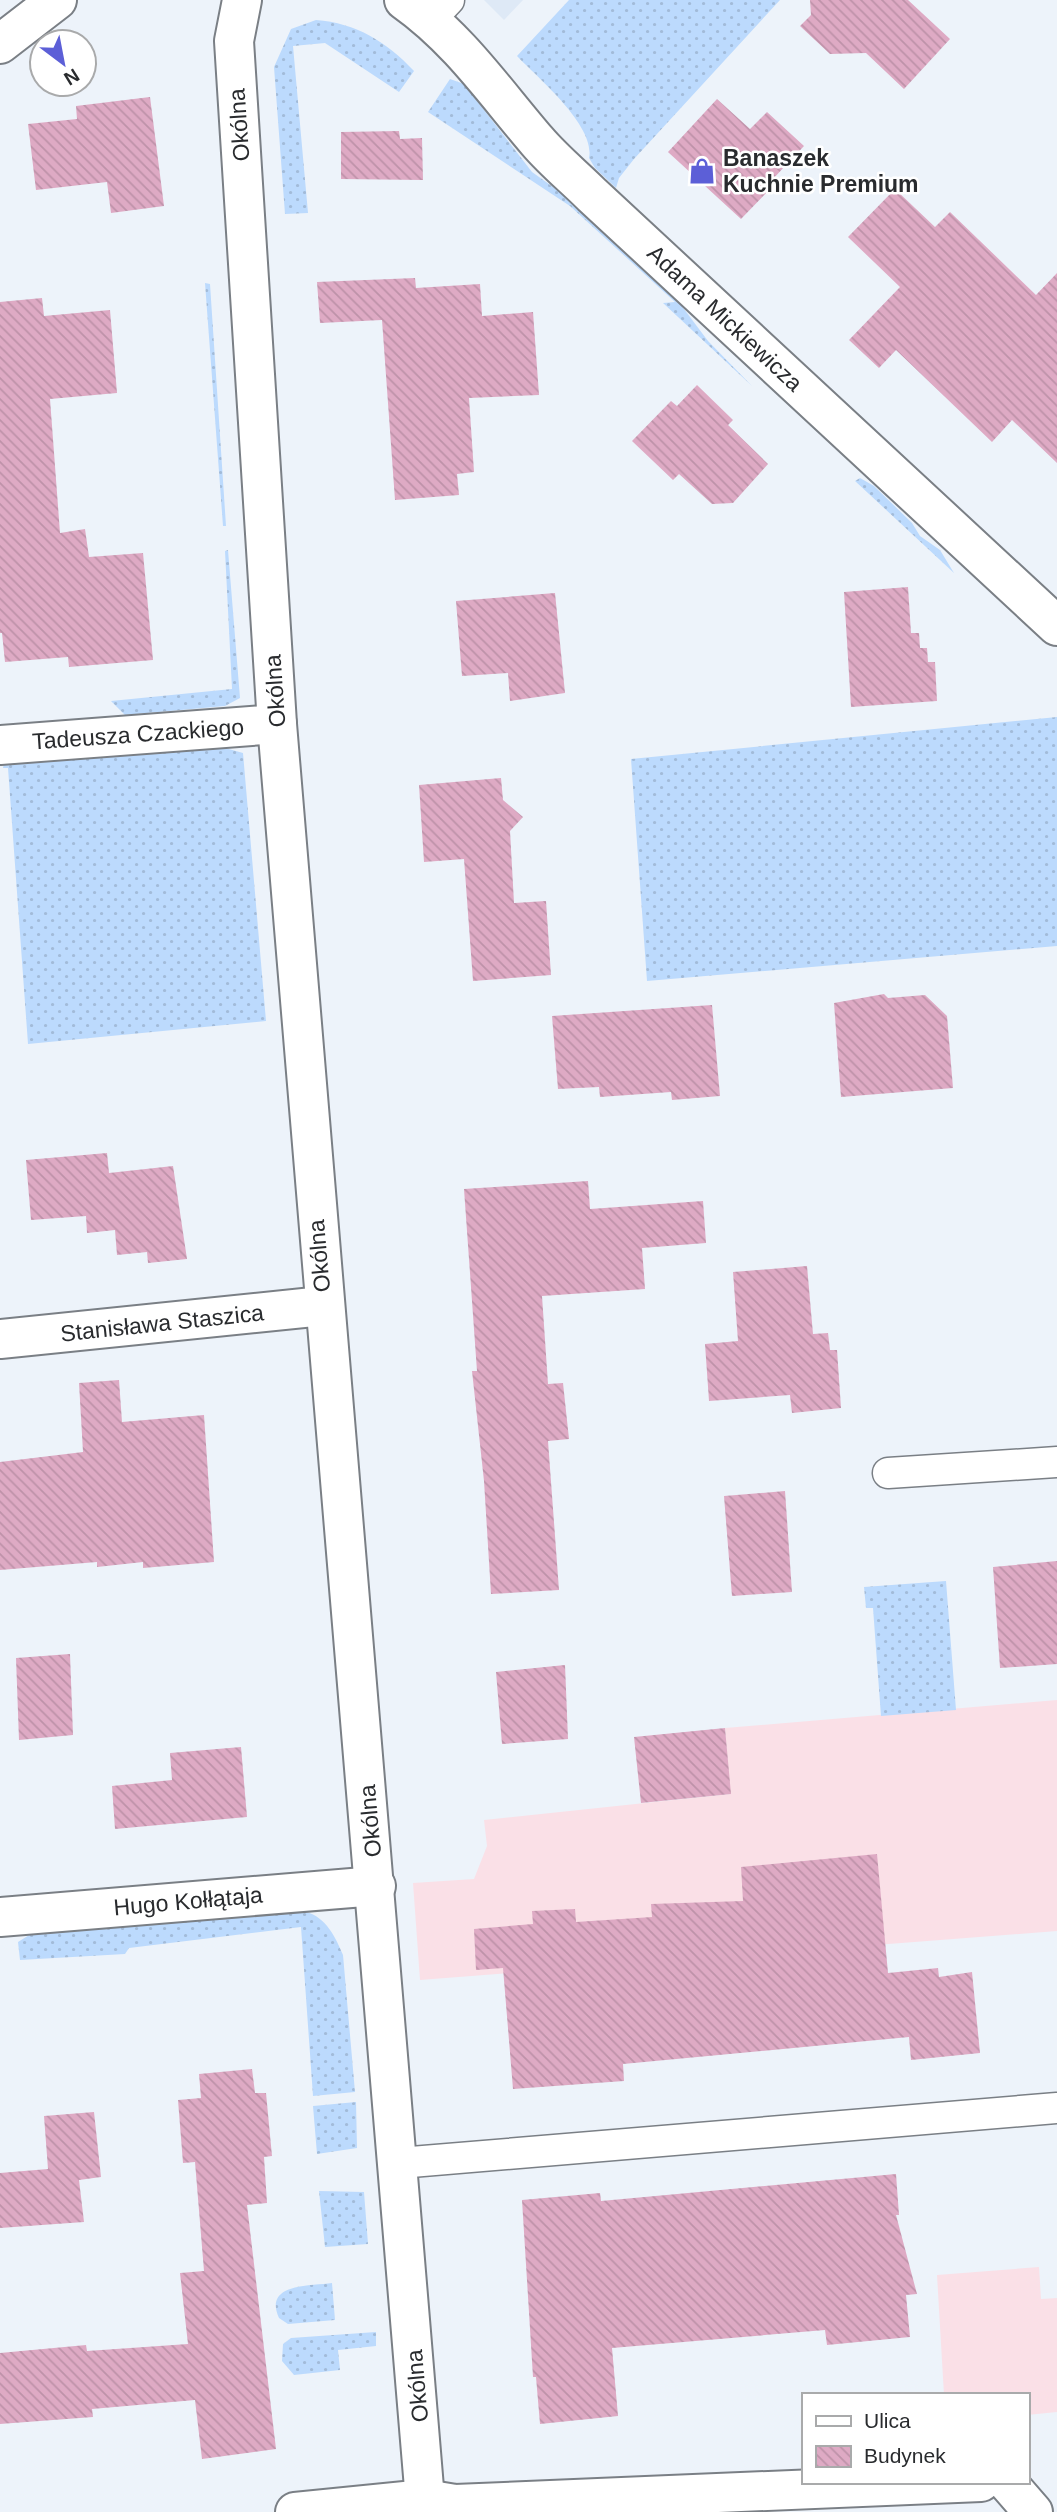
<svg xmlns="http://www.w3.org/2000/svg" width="1057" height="2512" font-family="Helvetica,sans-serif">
	<defs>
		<pattern id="grass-dots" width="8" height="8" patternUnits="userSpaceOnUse" patternTransform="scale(1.75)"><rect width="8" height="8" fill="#bcdafd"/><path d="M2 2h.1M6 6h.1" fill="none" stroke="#a2bbd9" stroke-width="1.8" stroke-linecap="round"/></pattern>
		<pattern id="building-back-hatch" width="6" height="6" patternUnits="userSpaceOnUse" patternTransform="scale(1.75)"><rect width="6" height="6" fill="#deaac4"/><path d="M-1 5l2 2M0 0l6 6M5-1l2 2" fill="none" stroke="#be92a9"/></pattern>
	</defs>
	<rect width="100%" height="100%" fill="#edf3fa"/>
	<path fill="#dee9f6" d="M484,0H523L504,20Z"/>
	<path fill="#fae0e7" d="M1057,1700V1931L420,1980L413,1883L474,1879L487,1846L484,1820L730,1794L725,1728Z
		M1039,2267L1041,2299L1057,2298V2412L1027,2415V2395H944L937,2275Z"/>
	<path fill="url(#grass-dots)" d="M569,0H780L634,159L619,178L616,188L595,168L589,158C596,126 538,78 517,56Z
		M316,20C356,23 387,42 414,71L399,92L325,43L293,46L308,213L285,214L274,67L291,29Z
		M450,79L464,84L532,172L570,199L678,301L708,341L752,386L663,303L675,302L570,206L428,112Z
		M205,283L210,284L226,526H223Z
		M860,478L874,486L912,523L920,536L940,550L954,573L855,481Z
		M228,550L240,698L225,706L125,715L111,701L232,689L225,551Z
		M1057,717V946L647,981L631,759Z
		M218,746L243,753L266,1021L28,1044L8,768H3L4,763Z
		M946,1581L956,1710L881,1716L873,1608H866L864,1587Z
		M306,1912C326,1917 336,1938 343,1955L355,2092L313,2096L301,1927L129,1948L125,1954L20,1960L18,1942L34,1932Z
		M356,2102L357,2148L317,2154L313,2106Z
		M319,2191L364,2192L368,2244L325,2247Z
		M332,2283L335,2320L288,2324L279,2318C263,2283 311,2286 332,2283Z
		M376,2332V2346L338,2350L340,2370L294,2375L282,2361L283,2344L291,2338Z"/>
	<path fill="url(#building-back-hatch)" d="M810,0H908L950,39L904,89L866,53L830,54L800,26L811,15Z
		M150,97L164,206L111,213L107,182L36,190L28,124L77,119L76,106Z
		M717,99L750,129L767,112L804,146L771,181L774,185L741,219L668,152Z
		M399,131L400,139L422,138L423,180L341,179V132Z
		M895,189L935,227L950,212L1036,295L1057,273V463L1012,420L992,442L896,350L879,368L849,340L900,287L848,237Z
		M415,278L416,288L480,284L482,316L533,312L539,395L469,398L474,472L457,474L459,495L395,500L382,320L320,323L317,282Z
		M42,298L44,316L110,310L117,393L50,399L60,533L85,529L89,557L143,553L153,660L69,667L68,657L5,662L2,633H0V302Z
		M697,385L733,420L728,425L768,464L733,503L712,504L679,474L673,480L632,441L671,401L677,406Z
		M908,587L911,633H919L920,648H927L928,662H935L937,701L851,707L844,592Z
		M555,593L565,693L510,701L508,673L462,676L456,601Z
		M501,778L503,800L523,817L510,831L514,903L546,901L551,975L473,981L464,859L424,862L419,785Z
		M884,994L888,998L925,995L947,1016L953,1088L841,1097L834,1003Z
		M712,1005L720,1096L672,1100L671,1092L600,1097L599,1087L558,1089L552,1016Z
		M107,1153L109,1173L173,1166L187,1259L148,1263L147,1252L117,1255L115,1230L87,1233L86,1216L31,1220L26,1160Z
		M588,1181L590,1209L703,1201L706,1243L642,1248L645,1289L542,1296L548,1384L563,1383L569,1439L548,1441L559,1590L491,1594L484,1481L472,1371H477L464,1189Z
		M807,1266L813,1334L828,1333L830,1350H837L841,1408L792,1413L790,1395L709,1401L705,1344L738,1341L733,1272Z
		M119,1380L122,1422L204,1415L214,1562L143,1568V1562L97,1567V1562L0,1570V1462L83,1452L79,1383Z
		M785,1491L792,1592L732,1596L724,1496Z
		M1057,1561V1664L1000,1668L993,1567Z
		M70,1654L73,1735L19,1740L16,1658Z
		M565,1665L568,1739L502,1744L496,1672Z
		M725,1728L731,1794L641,1803L634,1737Z
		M241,1747L247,1817L115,1829L112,1786L172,1780L170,1753Z
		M877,1854L888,1973L938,1968L939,1977L972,1972L980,2053L911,2060L909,2037L623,2064L624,2081L513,2089L503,1968L476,1970L474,1929L533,1924L532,1911L575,1909L576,1922L652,1917L651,1904L743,1901L741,1867Z
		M252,2069L255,2093H266L272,2156L264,2157L267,2203L247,2205L276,2449L202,2459L195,2400L92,2409L93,2417L0,2424V2353L86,2345L87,2351L188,2344L180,2273L204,2271L195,2162L183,2163L178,2100L201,2098L199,2074Z
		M94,2112L101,2177L79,2180L84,2222L0,2228V2173L48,2169L44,2116Z
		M896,2174L899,2215H896L917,2294L906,2295L910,2337L827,2345L825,2330L612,2348L618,2416L540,2424L536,2377H533L522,2200L600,2193L601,2201Z"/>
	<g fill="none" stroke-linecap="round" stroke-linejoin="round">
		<g stroke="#7a7f85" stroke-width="33">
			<path id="lane" d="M431,19L449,0
				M888,1473L1057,1462
				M399,2163L1057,2108"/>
		</g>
		<g stroke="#7a7f85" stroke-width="42">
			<path id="street" d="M404,0C459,39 494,91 537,141C554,161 574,177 592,195L1057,626
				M0,44L57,0
				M0,745L277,724
				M0,1339L323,1306
				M0,1917L376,1886
				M1007,2482L1033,2512
				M295,2512L425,2499L455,2504L981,2482"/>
		</g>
		<g stroke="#7a7f85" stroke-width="42">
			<path id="secondary" d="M242,0L234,41L277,724L426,2512"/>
		</g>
		<use href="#lane" stroke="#fff" stroke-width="30"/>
		<use href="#street" stroke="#fff" stroke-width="38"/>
		<use href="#secondary" stroke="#fff" stroke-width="38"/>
	</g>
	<defs>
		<g id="shop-bare" transform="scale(2.1)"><path d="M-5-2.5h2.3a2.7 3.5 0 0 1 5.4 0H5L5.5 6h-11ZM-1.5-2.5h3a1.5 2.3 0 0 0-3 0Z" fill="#5c5fd7" stroke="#fff" stroke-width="2.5" paint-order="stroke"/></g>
	</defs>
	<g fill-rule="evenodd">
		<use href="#shop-bare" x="702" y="171"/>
	</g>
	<g text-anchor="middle" stroke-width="5" stroke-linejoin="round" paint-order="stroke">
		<g font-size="23" fill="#292b2e" stroke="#fff">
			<text transform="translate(239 125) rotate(-94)" y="8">Okólna</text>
			<text transform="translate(725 318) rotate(43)" y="8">Adama Mickiewicza</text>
			<text transform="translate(275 691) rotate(-94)" y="8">Okólna</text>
			<text transform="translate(138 734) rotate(-4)" y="8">Tadeusza Czackiego</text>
			<text transform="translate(319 1256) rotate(-95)" y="8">Okólna</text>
			<text transform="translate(162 1323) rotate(-6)" y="8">Stanisława Staszica</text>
			<text transform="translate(370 1821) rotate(-95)" y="8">Okólna</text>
			<text transform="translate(188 1901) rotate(-5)" y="8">Hugo Kołłątaja</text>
			<text transform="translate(417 2386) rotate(-95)" y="8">Okólna</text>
		</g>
		<g font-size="23" font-weight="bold" fill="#292b2e" stroke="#fff" text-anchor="start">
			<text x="723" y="166">Banaszek<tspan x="723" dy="26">Kuchnie Premium</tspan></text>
		</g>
	</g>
	<rect x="802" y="2393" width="228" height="91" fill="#ffffff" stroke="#a9aaab" stroke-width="2"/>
	<rect x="816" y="2416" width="35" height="10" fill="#ffffff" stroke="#a9aaab" stroke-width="2"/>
	<text x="864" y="2428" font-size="21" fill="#292b2e">Ulica</text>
	<rect x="816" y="2446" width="35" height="21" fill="url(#building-back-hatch)" stroke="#a9aaab" stroke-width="2"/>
	<text x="864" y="2463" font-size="21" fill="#292b2e">Budynek</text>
	<g transform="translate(63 63) rotate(148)"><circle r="33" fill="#ffffff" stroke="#a9aaab" stroke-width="2"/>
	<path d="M0-5L12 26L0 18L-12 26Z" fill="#5c5fd7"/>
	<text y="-10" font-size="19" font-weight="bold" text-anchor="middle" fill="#292b2e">N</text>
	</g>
</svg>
